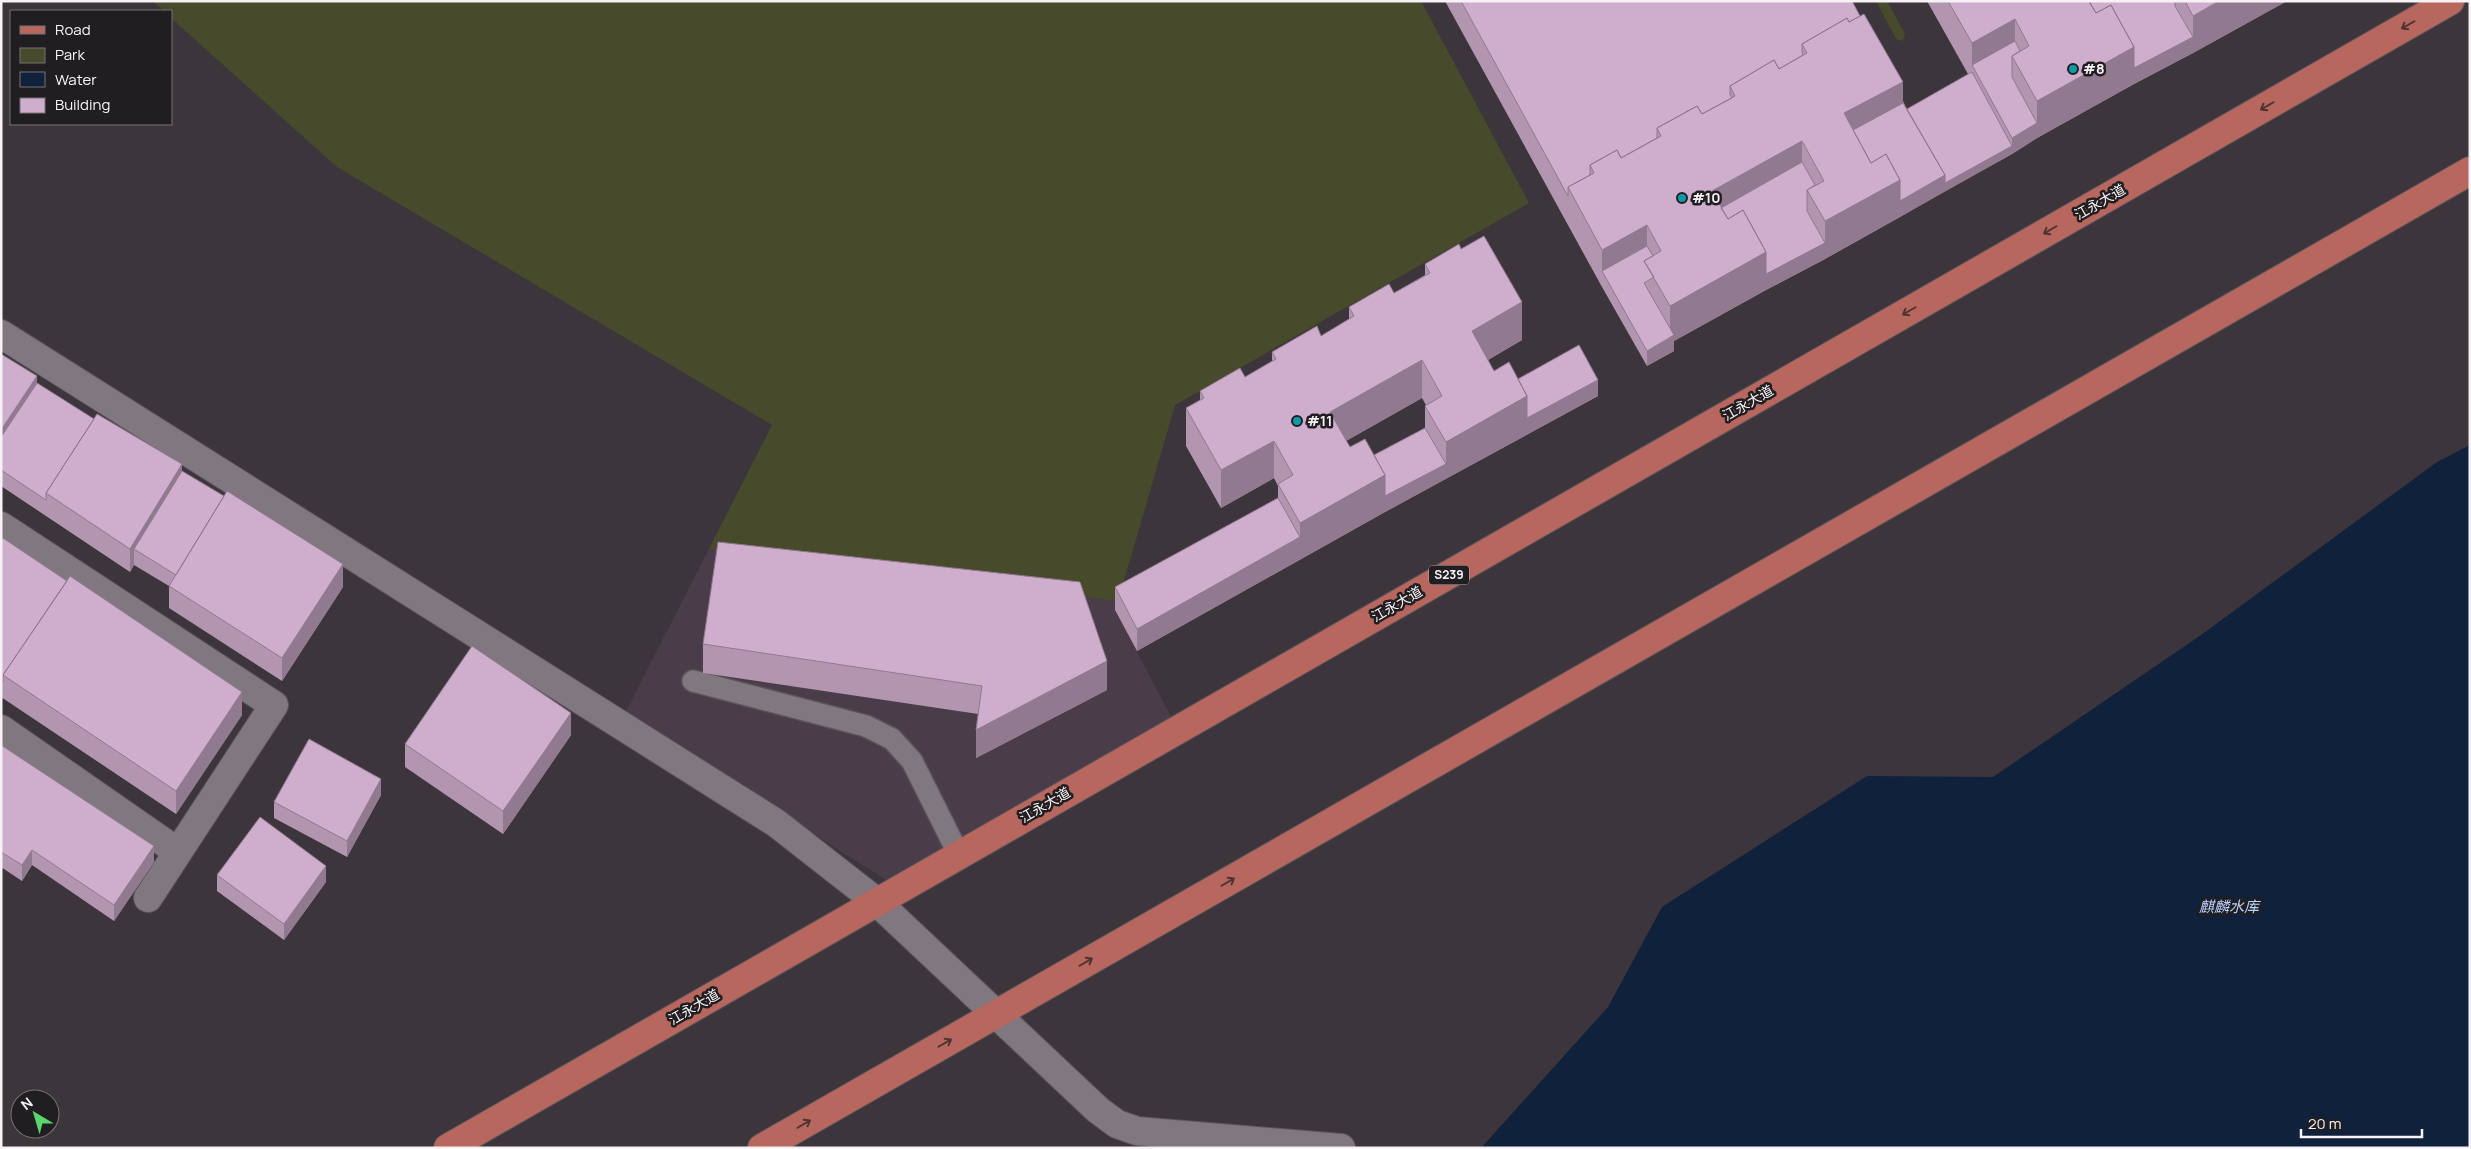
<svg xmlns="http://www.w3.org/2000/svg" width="2471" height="1149" font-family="Manrope,'Noto Sans SC',sans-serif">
	<rect width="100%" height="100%" fill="#3d353c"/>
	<path fill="#4a3d49" d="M1175,405L1115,610L1178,730L900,889L625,713L772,426Z"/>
	<path fill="#474a2b" d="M152,1H1421L1529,203L1175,405L1118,601L709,549L772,425L337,167L171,18V11H164Z
		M1876,1H1887L1905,34L1903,41L1896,39Z"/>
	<path fill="#10213c" d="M2470,445V1148H1481L1608,1007L1662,907L1867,776L1993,777L2201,635L2437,462Z"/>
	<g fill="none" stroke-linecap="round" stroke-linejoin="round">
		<g stroke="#5b545a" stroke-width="24">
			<path id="service" d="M693,681L866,726L892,739L912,761L959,855"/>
		</g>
		<g stroke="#5b545a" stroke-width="30">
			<path id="minor" d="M1,334L776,823L877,902L1098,1110L1117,1124L1137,1131L1341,1148
				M1,526L274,705L148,898
				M1,729L178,852"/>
		</g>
		<g stroke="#5b545a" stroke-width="30">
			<path id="primary" d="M448,1148L2450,1
				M762,1148L2470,171"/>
		</g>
		<use href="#service" stroke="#80777f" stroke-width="21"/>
		<use href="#minor" stroke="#80777f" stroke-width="28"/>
		<use href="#primary" stroke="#b7675d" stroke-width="28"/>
	</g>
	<path fill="#b295af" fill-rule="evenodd" d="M1445,1H1852L1907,109L1968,74L1927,1H2287L2193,53L2134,84L2037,138L2012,154L1945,191L1900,217L1825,259L1766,290L1674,341V351L1647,366L1602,287Z
		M1425,264L1522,340L1488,360L1494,371L1518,379L1598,396L1385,512L1137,651L1115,610V587L1278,498V486L1274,478L1221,508L1186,446V408L1200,400V391L1245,377L1272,361V352L1321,336L1349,320V307L1394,293L1425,275ZM1422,398L1426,405L1425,406V428L1374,455L1350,447L1346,441Z
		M1,354L37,383L94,419L182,471L343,587L282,681L169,608V586L134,565L130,572L1,486Z
		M1,530L3,538L242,715L176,814L1,697Z
		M703,644L1107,690L976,758L978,714L703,673Z
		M571,735L503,834L405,767V744Z
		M1,745L154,862L114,921L32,865L22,881L1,867Z
		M381,795L347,857L274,818V802Z
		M217,875L326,882L284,940L217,891Z"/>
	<path fill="#91798f" d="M2219,1H2287L2193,53L2134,84L2037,138L2012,154V138L2037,123V101L2134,47L2193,37V16Z
		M2015,19V57L2012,56L1972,65V43Z
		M1903,82V119L1850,147L1844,113Z
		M1802,141V178L1719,225L1712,191Z
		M2012,146V154L1825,259L1766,290L1674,341V351L1647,366V351L1670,338V306L1766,252L1825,243V221L1900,180L1945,175Z
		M1647,225V262L1602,271V250Z
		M1522,302V340L1472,369V331Z
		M1422,360V398L1330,450V412Z
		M37,376V399L1,453V430Z
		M1598,380V396L1385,512L1137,651V629L1300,537V523L1385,475L1446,464V442L1527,396Z
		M1274,441V478L1221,508V470Z
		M182,464V487L134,549V565L130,572V549Z
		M3,531V554L1,557V534Z
		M343,564V587L282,681V658Z
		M1107,661V690L976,758V730Z
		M242,692V715L176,814V791Z
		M571,713V735L503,834V811Z
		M381,779V795L347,857V841Z
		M154,846V862L114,921V905Z
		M32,850V865L22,881V865Z
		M326,866V882L284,940V924Z"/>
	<path fill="#cfadcc" stroke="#91798f" d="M1461,1H1852L1860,16L1849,22L1847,18L1802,44V52L1803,55L1779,69L1774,60L1730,86V94L1732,98L1702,114L1697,106L1657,128V138L1621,158L1617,150L1590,165V175L1568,187V196Z
		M1948,1H2089L2096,13L2111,5L2134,47L2037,101L2012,56L2029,46L2015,19L1972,43Z
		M2090,1H2175V6L2193,37L2134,68V47L2111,5L2096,13L2089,2Z
		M2185,1H2219L2193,16Z
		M1864,14L1903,82L1844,113L1871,163L1886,154L1900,180L1825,221L1807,190L1824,181L1802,141L1712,191L1728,219L1743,210L1766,252L1670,306L1644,261L1661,251L1647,225L1602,250L1568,187L1594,173L1590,165L1617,150L1621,158L1661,136L1657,128L1697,106L1702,114L1735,96L1730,86L1774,60L1779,69L1807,53L1802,44L1847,18L1849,22Z
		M2015,41L2020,51L2012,56V77L2037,123L2012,138L1972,65Z
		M1972,72L2012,146L1945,183V175L1907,109Z
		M1903,103L1945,175L1900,201V180L1886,154L1871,163L1853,130Z
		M1802,162L1815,185L1807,190V211L1825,243L1766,274V252L1743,210L1728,219L1721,208Z
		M1484,236L1522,302L1472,331L1494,371L1509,362L1527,396L1446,442L1425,406L1442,396L1422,360L1330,412L1350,447L1365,439L1385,475L1300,523L1278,484L1293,475L1274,441L1221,470L1186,408L1204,398L1200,391L1240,368L1245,377L1276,359L1272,352L1317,326L1321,336L1354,316L1349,307L1389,284L1394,293L1430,273L1425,264L1459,244L1461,249Z
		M1647,246L1653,256L1644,261L1654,277L1644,283L1674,335L1647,351L1602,271Z
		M1579,345L1598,380L1527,418V396L1518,379Z
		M1,354L37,376L1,430Z
		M37,383L94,419L46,493V500L1,470V437Z
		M97,414L182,464L130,549L46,493Z
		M1425,428L1446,464L1385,496V475L1374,455Z
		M182,471L224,496L176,575L134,549Z
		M227,491L343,564L282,658L169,586Z
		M1278,498L1300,537L1137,629L1115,587Z
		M3,538L67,581L3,675V682L1,681V541Z
		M718,542L1080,582L1107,661L976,730L982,686L703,644Z
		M70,576L242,692L176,791L3,675Z
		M472,646L571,713L503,811L405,744Z
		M309,739L381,779L347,841L274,802Z
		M1,745L154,846L114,905L32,850L22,865L1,852Z
		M260,817L326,866L284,924L217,875Z"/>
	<defs><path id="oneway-shaft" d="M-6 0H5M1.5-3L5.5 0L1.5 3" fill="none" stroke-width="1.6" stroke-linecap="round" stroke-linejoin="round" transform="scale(1.25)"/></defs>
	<g stroke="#4e3433">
		<use href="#oneway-shaft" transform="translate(2408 25) rotate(150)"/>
		<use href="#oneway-shaft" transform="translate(2267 106) rotate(150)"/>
		<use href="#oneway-shaft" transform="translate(2050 230) rotate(150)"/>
		<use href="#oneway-shaft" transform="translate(1909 311) rotate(150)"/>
		<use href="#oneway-shaft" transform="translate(1228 882) rotate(-30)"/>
		<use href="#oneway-shaft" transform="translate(1086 962) rotate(-30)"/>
		<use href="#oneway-shaft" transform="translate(945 1043) rotate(-30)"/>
		<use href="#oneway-shaft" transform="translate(804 1124) rotate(-30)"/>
	</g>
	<g fill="#0f9aa8" stroke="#211e21" stroke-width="2">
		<circle cx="2073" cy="69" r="5"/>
		<circle cx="1682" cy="198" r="5"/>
		<circle cx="1297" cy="421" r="5"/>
	</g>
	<g text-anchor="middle" stroke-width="5" stroke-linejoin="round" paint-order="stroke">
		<rect fill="#211e21" stroke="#b7b2b6" stroke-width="1" x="1429" y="565.5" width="40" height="19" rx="4"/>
		<g font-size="12" font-weight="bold" fill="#f7f2f6">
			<text x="1449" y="579">S239</text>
		</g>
		<g font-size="14" font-weight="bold" fill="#f7f2f6" stroke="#211e21" text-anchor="start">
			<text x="2083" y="74">#8</text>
			<text x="1692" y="203">#10</text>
			<text x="1307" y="426">#11</text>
		</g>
		<g font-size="14" fill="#f7f2f6" stroke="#211e21">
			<text transform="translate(2100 202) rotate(-30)" y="5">江永大道</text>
			<text transform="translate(1748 403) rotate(-30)" y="5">江永大道</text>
			<text transform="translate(1397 604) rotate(-30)" y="5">江永大道</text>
			<text transform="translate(1045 805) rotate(-30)" y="5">江永大道</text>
			<text transform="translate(694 1007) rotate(-30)" y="5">江永大道</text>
		</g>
		<g font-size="15" font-style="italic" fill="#b6d1fe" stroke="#211e21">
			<text x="2229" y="912">麒麟水库</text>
		</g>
	</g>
	<rect width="2471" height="1149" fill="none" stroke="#f7f2f6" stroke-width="5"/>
	<rect x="10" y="10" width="162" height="115" fill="#211e21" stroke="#777376"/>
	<rect x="20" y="26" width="25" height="8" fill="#b7675d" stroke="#777376"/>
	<text x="55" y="35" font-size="15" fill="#f7f2f6">Road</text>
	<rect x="20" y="48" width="25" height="15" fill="#474a2b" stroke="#777376"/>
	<text x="55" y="60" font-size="15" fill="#f7f2f6">Park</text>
	<rect x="20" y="72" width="25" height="15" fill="#10213c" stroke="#777376"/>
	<text x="55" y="85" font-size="15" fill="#f7f2f6">Water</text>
	<rect x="20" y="98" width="25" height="15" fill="#cfadcc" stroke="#777376"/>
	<text x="55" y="110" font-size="15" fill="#f7f2f6">Building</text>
	<g transform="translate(35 1114) rotate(322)"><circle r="24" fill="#211e21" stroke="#777376"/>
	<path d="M0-4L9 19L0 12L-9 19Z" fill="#5ad56e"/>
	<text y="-8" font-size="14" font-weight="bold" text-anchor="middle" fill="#f7f2f6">N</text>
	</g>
	<path d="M2301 1129v8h121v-8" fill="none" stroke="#f7f2f6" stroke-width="2.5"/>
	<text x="2308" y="1129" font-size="15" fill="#f7f2f6" stroke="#211e21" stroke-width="4" paint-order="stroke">20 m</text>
</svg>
